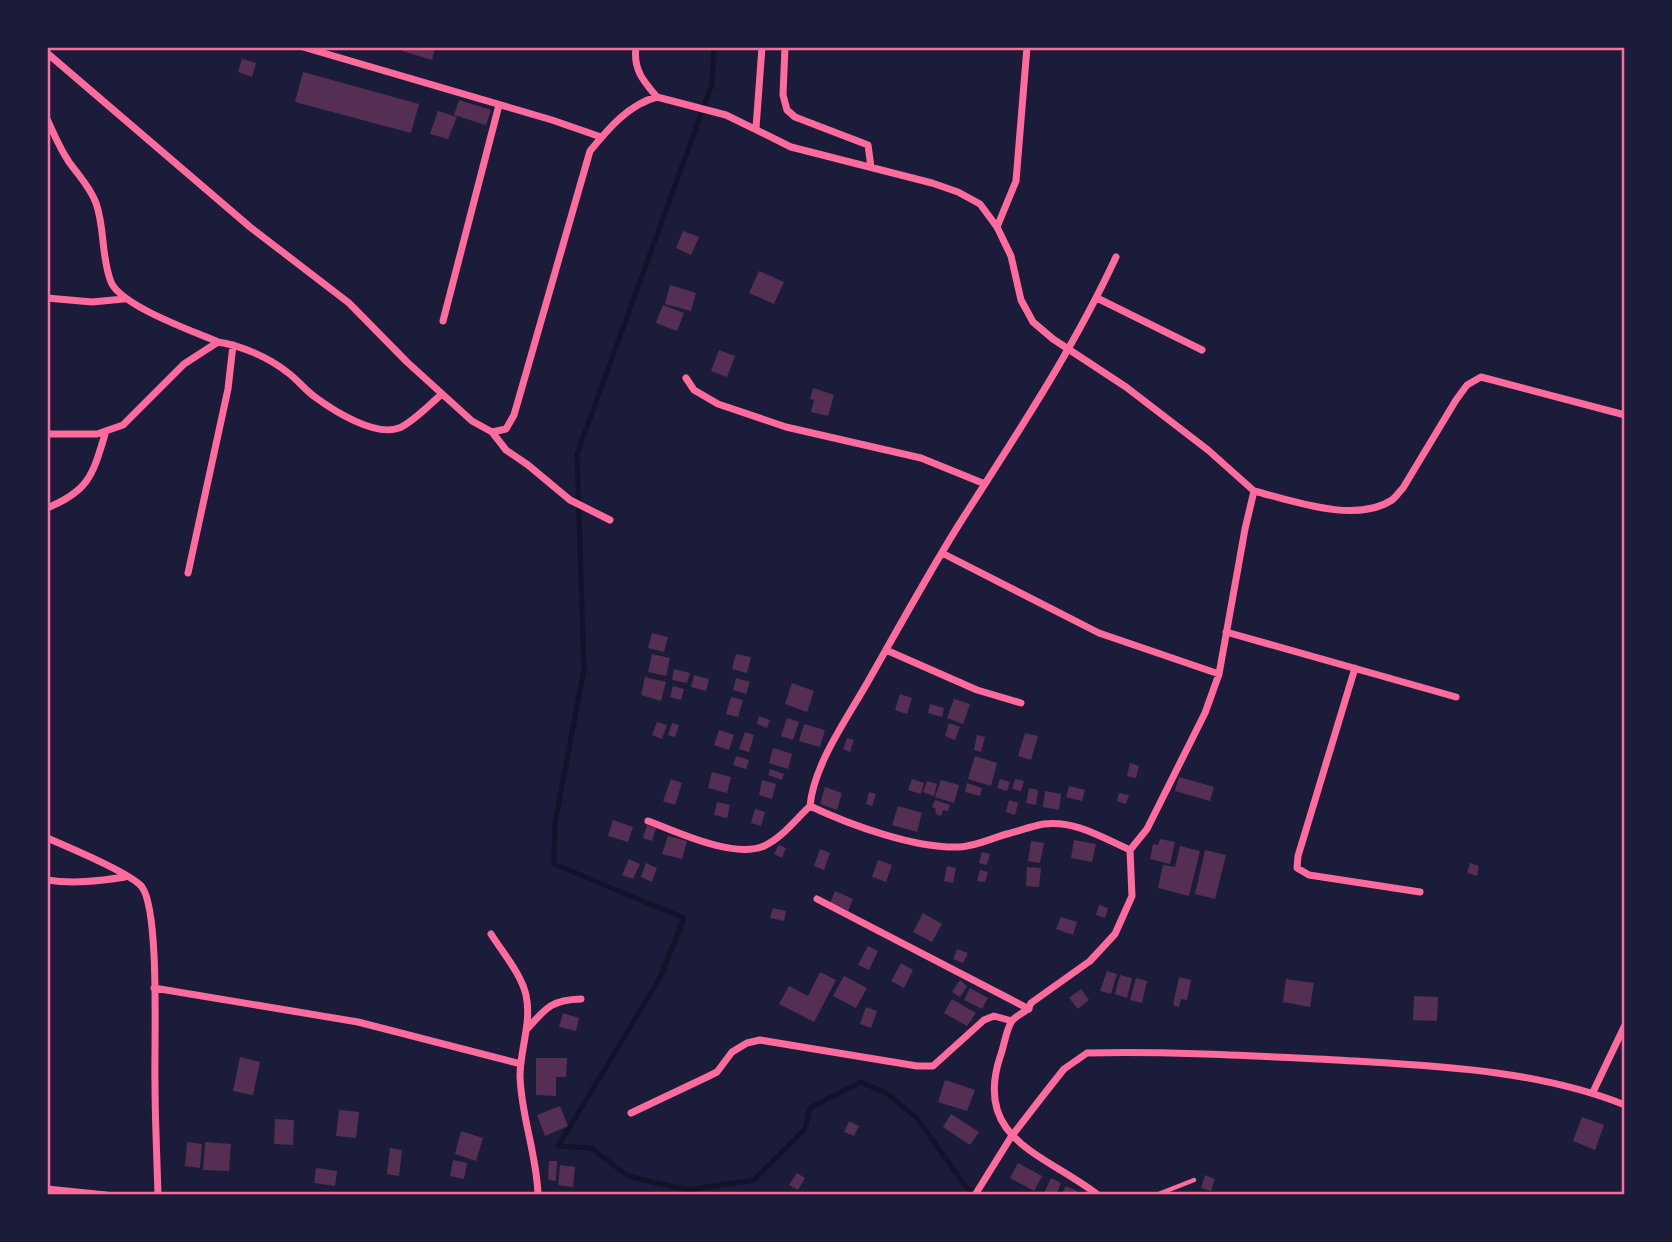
<svg xmlns="http://www.w3.org/2000/svg" width="1672" height="1242" font-family="'Titillium Web',sans-serif">
	<rect width="100%" height="100%" fill="#1b1b3a"/>
	<g fill="none" stroke-linecap="round" stroke-linejoin="round">
		<path stroke="#12122b" stroke-width="5" d="M714,47L712,84L577,454L584,669L555,823L554,864L684,918L660,978L558,1146L591,1148L628,1176L687,1190L754,1180L805,1129L810,1108L861,1082L886,1093L917,1118L967,1188L984,1195"/>
	</g>
	<path fill="#542f53" d="M403,47H435L432,60L402,51Z
		M242,59L256,63L252,77L238,72Z
		M303,72L419,104L411,133L295,102Z
		M459,100L491,110L486,125L454,115Z
		M438,111L457,117L448,139L430,134Z
		M683,231L699,237L691,255L676,248Z
		M759,271L784,282L774,304L749,293Z
		M670,285L696,293L691,311L665,304Z
		M663,305L684,313L677,331L656,323Z
		M719,350L735,356L727,377L711,371Z
		M813,388L834,395L828,416L811,412L814,400L810,399Z
		M652,633L668,637L664,652L648,648Z
		M652,654L670,658L666,676L648,672Z
		M736,654L751,657L747,673L732,669Z
		M674,669L690,673L687,683L672,680Z
		M694,675L709,679L706,691L691,687Z
		M645,677L666,682L661,701L641,695Z
		M736,678L750,682L746,694L733,690Z
		M792,683L814,691L807,712L785,704Z
		M673,686L684,689L681,700L670,697Z
		M900,694L912,698L907,714L895,710Z
		M731,697L743,700L738,717L726,714Z
		M954,699L970,704L963,724L947,718Z
		M930,704L944,708L942,717L928,713Z
		M759,716L770,720L767,728L757,724Z
		M787,718L799,722L793,740L781,736Z
		M657,722L667,725L662,739L652,735Z
		M672,723L679,725L675,737L668,735Z
		M949,723L960,727L955,740L945,736Z
		M804,724L825,730L820,747L799,741Z
		M719,730L734,735L729,750L714,745Z
		M745,732L754,735L749,752L739,749Z
		M1025,733L1038,736L1031,760L1018,756Z
		M977,735L985,737L981,752L974,750Z
		M847,738L854,740L850,752L843,749Z
		M773,748L792,754L788,769L769,763Z
		M736,756L749,760L746,769L733,765Z
		M975,756L997,763L991,786L968,779Z
		M1130,763L1139,766L1136,778L1127,776Z
		M770,769L784,774L782,780L768,775Z
		M712,772L731,777L727,793L708,788Z
		M1179,777L1214,787L1210,801L1175,791Z
		M671,779L682,783L675,805L663,801Z
		M912,779L924,783L921,794L908,790Z
		M1000,779L1010,782L1007,791L997,788Z
		M1015,779L1024,781L1021,791L1012,789Z
		M762,780L776,784L772,799L759,795Z
		M941,780L959,785L954,803L935,797Z
		M927,781L937,784L934,796L923,792Z
		M967,783L982,788L980,796L965,792Z
		M1069,786L1085,790L1082,801L1066,797Z
		M825,787L842,793L837,810L820,804Z
		M1029,788L1038,790L1036,805L1026,803Z
		M1045,791L1061,794L1059,810L1043,807Z
		M869,792L876,794L872,806L866,804Z
		M1119,793L1129,795L1126,804L1117,801Z
		M935,800L950,805L948,811L943,810L941,816L935,813L936,809L932,807Z
		M1009,800L1018,803L1015,815L1006,812Z
		M717,802L730,805L727,818L714,815Z
		M898,806L922,813L917,832L892,825Z
		M755,809L765,812L761,826L751,823Z
		M613,820L633,827L628,842L608,836Z
		M647,825L656,828L652,841L643,838Z
		M668,836L687,841L682,859L662,854Z
		M1160,839L1175,842L1170,864L1150,859L1153,844L1158,845Z
		M1074,840L1096,844L1092,862L1071,858Z
		M1031,841L1044,843L1040,863L1028,861Z
		M779,845L786,848L782,858L774,854Z
		M1180,846L1200,851L1189,896L1158,888L1163,865L1175,867Z
		M820,849L830,853L824,870L814,866Z
		M1205,850L1226,855L1215,899L1195,894Z
		M982,852L990,854L987,865L979,863Z
		M629,859L640,864L633,879L622,875Z
		M878,860L892,865L886,882L872,877Z
		M646,863L657,868L652,882L641,877Z
		M1470,863L1479,866L1477,876L1467,873Z
		M947,866L956,868L953,883L944,881Z
		M1027,867L1041,868L1039,887L1026,886Z
		M980,870L988,872L985,882L977,881Z
		M835,891L853,899L848,911L830,903Z
		M1099,905L1108,908L1105,918L1096,915Z
		M773,908L786,911L784,921L770,918Z
		M923,913L942,924L932,942L913,932Z
		M1061,917L1077,922L1073,935L1056,929Z
		M868,946L878,951L869,970L858,965Z
		M957,949L968,953L963,963L953,959Z
		M901,963L913,970L904,988L891,981Z
		M1107,971L1117,974L1111,994L1100,991Z
		M820,972L836,980L814,1022L779,1004L789,986L808,996Z
		M1120,975L1132,978L1127,998L1115,994Z
		M844,976L867,988L856,1008L833,996Z
		M1179,977L1191,980L1187,1000L1181,999L1179,1007L1173,1005Z
		M1136,978L1147,981L1142,1003L1130,1000Z
		M1286,979L1314,983L1310,1007L1283,1002Z
		M960,980L967,986L960,997L952,992Z
		M970,988L988,998L982,1009L964,1000Z
		M1081,989L1089,1000L1078,1009L1069,998Z
		M1414,996L1438,997L1437,1021L1413,1020Z
		M952,999L976,1013L967,1026L944,1013Z
		M866,1007L877,1011L871,1028L860,1024Z
		M563,1013L579,1018L576,1031L559,1027Z
		M240,1057L260,1062L253,1095L233,1091Z
		M536,1058H567L566,1077H556V1096L536,1095Z
		M945,1080L975,1090L967,1111L938,1102Z
		M560,1106L568,1126L545,1136L537,1115Z
		M339,1110L359,1112L356,1138L336,1136Z
		M951,1114L979,1132L970,1145L943,1127Z
		M1582,1117L1604,1125L1595,1150L1573,1141Z
		M275,1119L294,1120L293,1145L274,1144Z
		M849,1121L859,1126L854,1136L844,1132Z
		M461,1131L483,1138L476,1161L455,1154Z
		M187,1142L202,1144L200,1168L185,1166Z
		M205,1142L231,1144L229,1171L203,1170Z
		M390,1148L402,1150L399,1176L387,1174Z
		M453,1160L467,1163L464,1179L450,1176Z
		M549,1161H557L556,1181L548,1180Z
		M1018,1163L1042,1176L1034,1191L1010,1178Z
		M560,1165L575,1167L573,1187L558,1185Z
		M316,1168L337,1171L335,1186L314,1183Z
		M797,1173L805,1178L798,1190L789,1185Z
		M1205,1175L1215,1179L1211,1191L1201,1188Z
		M1051,1178L1061,1183L1056,1195H1043Z
		M1066,1186L1077,1191L1076,1195H1061Z"/>
	<g fill="none" stroke-linecap="round" stroke-linejoin="round">
		<path stroke="#ff6b9d" stroke-width="4.5" d="M1156,1195L1194,1180"/>
		<path stroke="#ff6b9d" stroke-width="7" d="M303,47L552,120L601,137
			M636,47C633,69 643,81 657,97
			M785,47L783,95L787,110L795,117L868,145L871,167
			M47,53L250,227L349,303L407,362L472,421L492,432L506,429L514,415L590,151C608,129 629,104 657,97L726,115L791,147L932,183L958,192L980,204L997,227L1011,256L1021,300L1033,322L1053,339L1126,387L1208,450L1254,491L1245,529L1219,674L1205,713L1147,829L1130,850L1132,896L1115,934L1090,961L1031,1003C1028,1013 1018,1013 1012,1021C1006,1029 1004,1047 1000,1057C973,1140 1045,1154 1098,1195
			M47,119C54,134 60,149 69,162C79,176 90,187 96,203C105,228 101,257 111,282C121,306 193,331 218,342C242,346 268,357 287,372C297,379 305,390 315,397C334,411 375,437 399,428C412,423 431,403 442,394
			M756,128L762,47
			M997,227L1016,181L1027,47
			M1116,257C1072,352 1014,438 958,526C927,576 899,627 870,678C849,716 814,763 810,806C850,825 916,849 960,847C976,846 992,838 1007,834C1019,831 1032,826 1044,824C1075,820 1103,838 1130,850
			M47,298L92,302L124,299
			M1097,298L1202,350
			M443,321L499,105
			M686,378L694,390L718,404L786,427L921,458L985,484
			M492,432L506,450L528,465L570,500L610,520
			M47,434H97L123,425L184,364L218,342
			M1254,491C1293,501 1356,524 1392,500C1396,497 1400,491 1403,488L1456,400L1467,385L1481,377L1625,415
			M47,508C91,490 93,473 106,431
			M942,553L1099,633L1219,674
			M188,573L228,389L233,345
			M1226,632L1456,697
			M886,650L977,690L1021,703
			M1355,668L1298,856L1297,868L1309,875L1420,892
			M648,821C678,832 733,859 764,846C782,838 796,819 810,806
			M47,838C66,846 132,874 142,887C160,912 154,1046 155,1083C155,1120 157,1157 158,1195
			M47,880C73,884 99,881 125,877
			M817,899L1029,1009
			M491,934C503,953 521,974 526,995C532,1022 520,1050 520,1076C521,1116 537,1155 538,1195
			M154,988L358,1022L521,1064
			M527,1029C546,1008 551,1000 581,999
			M1593,1092L1625,1025
			M631,1113L707,1077L717,1072L732,1052L747,1043L760,1040L917,1066H933L984,1020L994,1016L1012,1021
			M47,1189L106,1195
			M975,1195L1011,1137L1045,1093L1064,1069L1087,1053C1170,1051 1254,1056 1337,1060C1433,1066 1535,1069 1625,1105"/>
	</g>
	<rect width="1672" height="1242" fill="none" stroke="#1b1b3a" stroke-width="98"/>
	<rect x="49" y="49" width="1574" height="1144" fill="none" stroke="#ff6b9d" stroke-width="2.5"/>
</svg>
